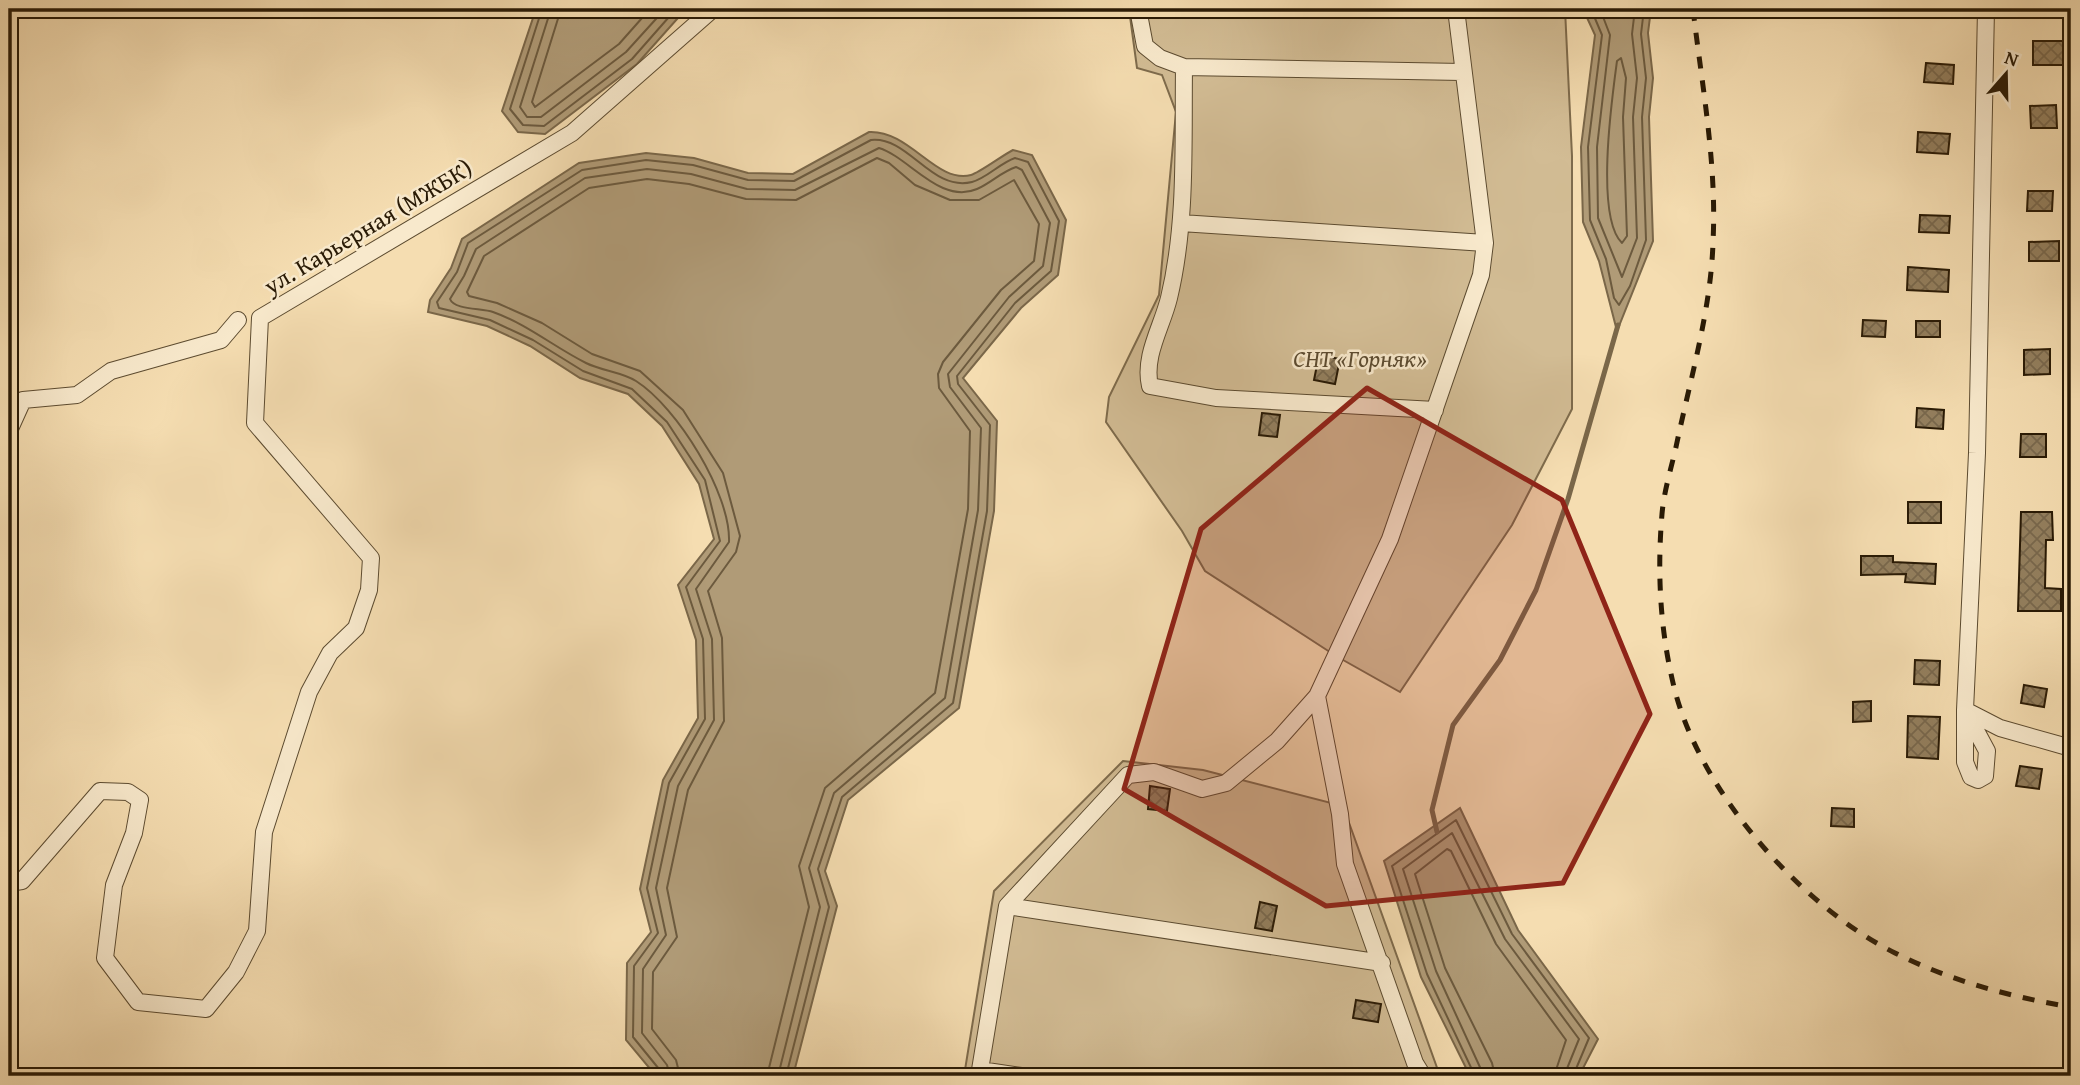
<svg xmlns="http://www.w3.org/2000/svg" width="2080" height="1085" font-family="'Gentium Book Plus',serif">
	<defs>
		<pattern id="building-cross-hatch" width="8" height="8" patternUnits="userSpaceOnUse" patternTransform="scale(1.75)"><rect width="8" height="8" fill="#937f5e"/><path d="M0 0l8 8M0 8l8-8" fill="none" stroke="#78674c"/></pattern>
	</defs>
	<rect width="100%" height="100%" fill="#f5ddb1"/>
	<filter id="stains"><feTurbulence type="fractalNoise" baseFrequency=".00286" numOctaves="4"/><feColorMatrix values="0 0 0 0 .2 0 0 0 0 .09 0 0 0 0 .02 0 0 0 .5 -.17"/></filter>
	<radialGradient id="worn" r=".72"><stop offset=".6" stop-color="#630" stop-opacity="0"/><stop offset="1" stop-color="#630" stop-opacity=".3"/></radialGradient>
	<path fill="#d2bc94" stroke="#7e6b4c" stroke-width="2" d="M1129,9H1565L1572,156V409L1512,525L1400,692L1336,656L1205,571L1182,531L1106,422L1109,397L1159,295L1176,112L1162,75L1137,68Z
		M1123,761L1203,770L1343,806L1440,1076H964L994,891Z"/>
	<path fill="#b09b77" stroke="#7a6749" stroke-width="2" d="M536,9H686L637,64L545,134L518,132L502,111Z
		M1583,9H1651L1648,33L1653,78L1649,117L1653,241L1617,331L1599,261L1583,222L1581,147L1595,35Z
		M869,132C910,130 936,184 971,175C979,173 1003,155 1013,150L1032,155L1066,220L1058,275L1021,308L963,378L997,421L994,511L959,708L848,800L825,871L837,906L793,1076H656L626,1040L627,963L651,932L640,889L663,780L698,718L696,640L678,585L714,539L699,484L662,426L628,394L580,378L530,346L487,326L428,312L430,300L451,268L462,239L579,163L646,153L694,158L748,173L793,174Z
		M1460,808L1518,930L1598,1039L1579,1076H1470L1421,977L1384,861Z"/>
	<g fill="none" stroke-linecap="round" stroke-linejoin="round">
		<path stroke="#6c5a3e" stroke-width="2" d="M542,9L510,109L523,125L544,126L632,59L676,9
			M551,9L520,107L527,117H541L626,52L665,9
			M561,9L532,102L535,107L619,44L650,9
			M1591,9L1602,35L1588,147L1590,220L1606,259L1614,298L1619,305L1630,286L1646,240L1642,117L1646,78L1641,34L1644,9
			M1600,9L1610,35L1597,147L1598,218L1622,277L1637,238L1633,117L1637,78L1632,34L1635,9
			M1621,58L1626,78L1623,117L1627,236L1622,243C1595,217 1612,98 1617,61Z
			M661,1076L659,1069L633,1037L634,966L658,933L647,888L669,783L705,719L703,639L686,587L720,541L705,480L667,422L632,389L583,371L533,340L490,320L439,308L437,302L457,272L468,243L582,170L646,160L693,165L748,180L794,181L871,140C909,136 931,192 972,182C987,178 1000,163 1015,158L1028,162L1059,221L1051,271L1015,303L957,376L958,384L990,425L987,511L953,703L842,797L818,869L829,907L786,1076
			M670,1076L667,1065L642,1033L643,969L666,935L656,888L678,786L714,720L712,639L696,589L729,542C731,494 677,407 636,381C622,372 602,371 586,363C554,347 527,324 493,312C482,308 454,310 450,299L464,276L476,249L585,178L647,169L691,174L747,189L795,190L879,148C909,157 940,205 977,189C991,183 1001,172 1016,167L1022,170L1050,223L1043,266L1009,297L948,374L950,387L981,428L978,510L945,698L834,793L809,868L820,907L778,1076
			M680,1076L676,1060L652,1029L653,972L677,937L667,888L688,790L724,721L722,638L708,591L736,552L740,536L723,473L683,410L640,371L592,354L542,323L497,303L469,296L467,292L484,256L589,188L647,179L689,184L746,199L796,200L877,158L889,163L915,185L950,200H979L1014,180L1039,224L1034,261L1001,290L943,362L938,374L939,388L970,431L968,509L935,693L825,788L799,866L809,907L767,1076
			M1475,1076L1427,974L1392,866L1456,820L1512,934L1589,1038L1573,1076
			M1484,1076L1436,971L1403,869L1452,833L1505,939L1579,1039L1564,1076
			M1495,1076L1492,1063L1445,968L1415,874L1447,849L1451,851L1496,944L1566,1040L1554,1076"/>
		<path stroke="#7a6749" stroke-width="5" d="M1437,832L1432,810L1453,725L1500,660L1536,590L1568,499L1618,325"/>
	</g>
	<path fill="url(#building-cross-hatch)" stroke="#291a05" stroke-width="2" d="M2033,41H2071V65H2033Z
		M1926,63L1954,65L1953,84L1924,82Z
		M2056,105L2057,128H2031L2030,106Z
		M1918,132L1950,134L1948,154L1917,152Z
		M2028,191H2053L2052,211H2027Z
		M1920,215L1950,216L1949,233L1919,232Z
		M2059,241V261H2029V242Z
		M1908,267L1949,270L1948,292L1907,290Z
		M1863,320L1886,321L1885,337L1862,336Z
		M1916,321H1940V337H1916Z
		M2050,349V374L2024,375V350Z
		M1319,355L1340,359L1335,384L1314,380Z
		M1917,408L1944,410L1943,429L1916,427Z
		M1262,413L1280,415L1277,437L1259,435Z
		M2021,434H2046V457H2020Z
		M1908,502H1941V523H1908Z
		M2021,512H2052L2053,540H2046L2045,588L2061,589V611H2018Z
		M1861,556H1893V562L1936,564L1935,584L1905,582L1906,574L1861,575Z
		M1915,660L1940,661L1939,685L1914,684Z
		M2024,685L2047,689L2044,707L2021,703Z
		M1871,701V721L1853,722V702Z
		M1908,716L1940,717L1938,759L1907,757Z
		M2020,766L2042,769L2039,789L2016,786Z
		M1150,786L1170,789L1167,811L1148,809Z
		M1832,808L1854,809V827L1831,826Z
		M1260,902L1277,906L1272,931L1255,928Z
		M1356,1000L1381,1004L1378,1022L1353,1018Z"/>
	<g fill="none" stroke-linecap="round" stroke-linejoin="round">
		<g stroke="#5c4b30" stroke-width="18">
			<path id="minor" d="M1138,9L1145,46L1160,58L1184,67
				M1181,223L1485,243
				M1435,410L1216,398L1150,386C1143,356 1162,327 1169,298C1187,223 1183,144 1184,67L1462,72
				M9,431L23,400L77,395L111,371L221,340L238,320
				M1317,696L1340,814L1345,864L1415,1063L1423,1076
				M1965,710L1987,751L1985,776L1978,780L1971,777L1965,762V710L1977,453L1986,9
				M1965,710L2000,728L2071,748
				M9,883L22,881L100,791L128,792L140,800L134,833L114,885L105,958L138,1002L206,1009L236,972L257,931L264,832L309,692L330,653L356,628L369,590L371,558L255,423L260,318L572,133L713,9
				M1007,906L1382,963
				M980,1070L1021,1076
				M979,1076L1007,906L1128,775L1154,772L1202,789L1226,783L1277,741L1317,696L1390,539L1481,275L1485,243L1456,9"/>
		</g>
		<use href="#minor" stroke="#f8e9cc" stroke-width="16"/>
		<path stroke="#291a05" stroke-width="5" stroke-dasharray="12 12" stroke-linecap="butt" d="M1693,9C1702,86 1717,164 1713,242C1711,310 1690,380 1676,447C1671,469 1664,491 1662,514C1657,573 1660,632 1675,691C1702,794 1801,906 1895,953C1951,981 2011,997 2071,1007"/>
	</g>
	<path fill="#8f2418" fill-opacity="0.2" stroke="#8f2418" stroke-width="5" stroke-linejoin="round" d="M1367,388L1562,500L1650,714L1563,883L1326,906L1124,789L1201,529Z"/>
	<g text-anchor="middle" stroke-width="5" stroke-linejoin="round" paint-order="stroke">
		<g font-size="24" fill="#291a05" stroke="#f8e9cc">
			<text transform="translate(368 227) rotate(-31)" y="8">ул. Карьерная (МЖБК)</text>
		</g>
		<g font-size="24" font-style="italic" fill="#5c4b30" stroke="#f8e9cc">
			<text x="1360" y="367">СНТ «Горняк»</text>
		</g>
	</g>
	<rect width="2080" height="1085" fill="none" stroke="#f5ddb1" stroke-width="35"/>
	<rect x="10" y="10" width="2059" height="1064" fill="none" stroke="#291a05" stroke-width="3.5"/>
	<rect x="18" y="18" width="2045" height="1050" fill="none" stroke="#291a05" stroke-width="2"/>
	<g transform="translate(2006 74) rotate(20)" stroke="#f8e9cc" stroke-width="5" paint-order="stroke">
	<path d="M0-5L12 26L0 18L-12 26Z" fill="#291a05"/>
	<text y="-10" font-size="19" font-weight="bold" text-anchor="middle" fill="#291a05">N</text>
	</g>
	<rect width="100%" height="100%" filter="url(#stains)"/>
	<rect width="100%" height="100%" fill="url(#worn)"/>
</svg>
